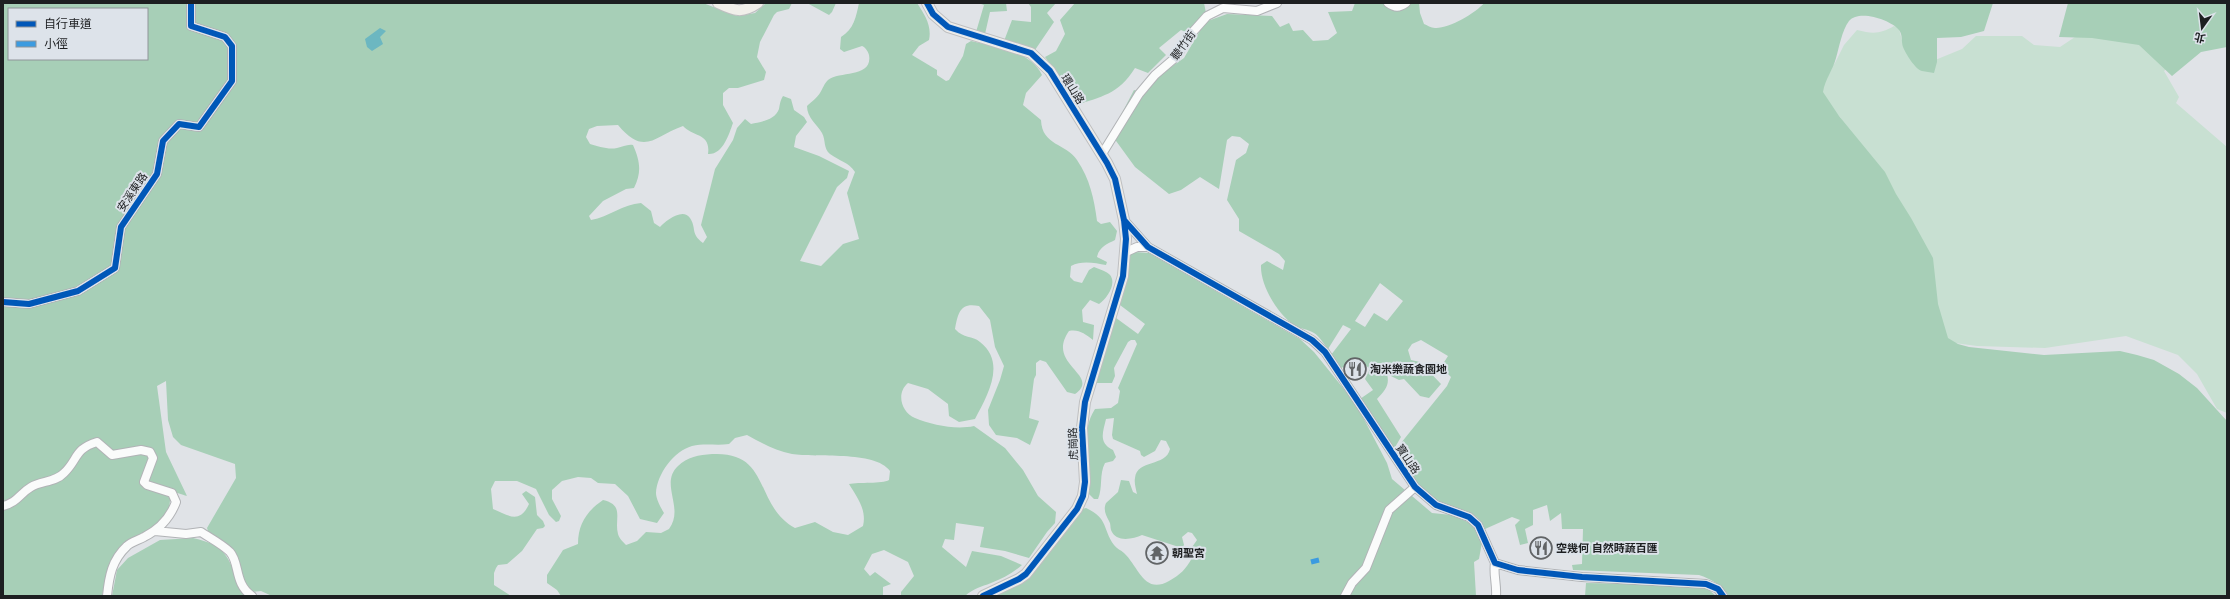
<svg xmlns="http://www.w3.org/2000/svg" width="2230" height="599" font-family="'Golos Text','Noto Sans TC',sans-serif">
	<rect width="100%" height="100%" fill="#e0e3e7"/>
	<path fill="#c8e0d2" d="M1894,26L1899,29L1904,48L1923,65L1962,49L1976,36H2022L2034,45L2060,47L2075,37L2108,28L2175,61L2164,71L2179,97L2176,103L2227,147V413L2217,409L2197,374L2178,355L2126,336L2045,348L1977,346L1940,341L1856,146L1840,117L1819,98L1813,88L1835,63L1844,45L1857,30C1873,34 1880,34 1894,26Z"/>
	<path fill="#a7cfb7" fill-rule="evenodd" d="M3,3H703L737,16L755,13L766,3H792L789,9L777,12L774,15L760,42L757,57L766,72L764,80L738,88H729L723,93V105L733,123C729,134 723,155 708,154C711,133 693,137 683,126C654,136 645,157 618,125L597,126L589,129L586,137L590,144C598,146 608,150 617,148C623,147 627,144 633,145C640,161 642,172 634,188L626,189L603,201L589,216L591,220C609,217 623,204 641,203L651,211L654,223L660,227C665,221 683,207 690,218C697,229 690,233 703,243L707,237L701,225L715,169L733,140L737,128L745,119L751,124C761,122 775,120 779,109C780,104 780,101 783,96L791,99L794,110L804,117L807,122L796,136L794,147L819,156L849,171L847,178L837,187L800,261L821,266L843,244L859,239L847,193L855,172C849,162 839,161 830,154C823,148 826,140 822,133C817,124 807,118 807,106C811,102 817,98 820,93C823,88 824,84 828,80C840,71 873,78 869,55C868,51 865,47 862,46L844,52L840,49L841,37C854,29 856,17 859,3H917C925,15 932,26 929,40L919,46L912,55L937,70V75L946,81L949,80L963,56L966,44L971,41C995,47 1030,50 1042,75L1026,93L1023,105L1041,120C1042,146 1066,143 1077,160C1090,179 1094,199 1097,221L1101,224L1110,222L1117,231L1115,240C1107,244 1099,247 1097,257L1107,262L1106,265C1095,263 1082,260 1071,266L1070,277L1074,281L1082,283L1089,270L1094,267C1098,269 1103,270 1106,272C1120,279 1108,298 1099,304L1090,300L1082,310L1083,322L1094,325L1093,340C1085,334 1079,329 1069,331C1045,365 1102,375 1075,394L1067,392L1046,362L1040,360L1036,363V375L1034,379L1029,418L1039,421L1030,445L1017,438L996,435L989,425L988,410L1000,380L1004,366L995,347L990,320L979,306C960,302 958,313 955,329C964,339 972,335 980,342C1007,363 987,396 975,419L959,422L949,416L948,404L928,389L908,383C896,393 901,412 915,418C932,425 956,430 974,426L1005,448L1023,470L1038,496L1056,512L1055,523L1047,532L1029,558L1005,551L980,547L984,527L956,523L954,540L945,539L942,547L966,567L972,551L1001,556L1022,565C1013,573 1002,579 991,583C981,587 974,588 965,596H901V592L914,576L908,562L884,550L872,554L864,569L870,576L875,572L891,584L883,587V596H561L557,590L547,583V575L563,550L578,544C578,524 587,511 603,500C625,505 614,519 618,534C619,538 623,542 626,545L637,541L646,532L661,533L669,529C685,508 659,484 678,466C687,457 699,455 712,454C772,451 753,505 795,528L815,522L833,532L848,535L863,526C867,510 857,497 849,484C859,482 882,484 889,480L890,471C875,450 815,458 792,454C775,451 762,443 747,435L735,438L729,444C717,446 705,443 692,446C674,451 657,474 656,493C656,499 661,508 664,513L657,523L640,519L628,496L615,484L598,483L591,478L578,477L562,481L552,490V499L561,516L559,521L556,522L549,515L536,489L517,481H495L491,489L493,509C509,516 520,524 529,504L522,494L526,491L535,497L537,515L543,521L545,526L543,528L537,529L522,551L507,564L498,565L496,568L494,573V585L511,596H272L261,591L251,592L246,588L234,554L208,531L207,528L236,478L235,464L181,445L173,437L168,420L166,381L157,386L166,452L187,496L171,491L169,510L152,534L117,555L107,571L102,596H3ZM9,9H147V59H9Z
		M807,3H836L832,12L829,15Z
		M978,3H1006L1007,11L990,12L985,34L976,32L984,5Z
		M1028,3H1056L1047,13L1054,22L1035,50L1004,41L1012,20L1031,22V7Z
		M1075,3H1204L1206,13L1188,33L1181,30L1159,48L1166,55L1148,73L1135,68C1118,95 1102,96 1074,106L1069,91L1045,57L1056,51L1065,34L1060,20Z
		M1355,3H1419L1420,13L1424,24C1427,25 1431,28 1435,28C1448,29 1476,13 1484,3H1993L1984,31L1961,37L1937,38V62L1934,73C1930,72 1926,72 1922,71C1915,69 1906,54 1903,47C1901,41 1903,35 1899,30C1891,20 1859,9 1849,21C1842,30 1839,48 1836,58C1833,70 1825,79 1823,92L1839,116L1885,172L1896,194L1911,218L1933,258L1938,304L1948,338L1958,344L1969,347L2044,355L2120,351L2137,355L2154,360L2179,374L2197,388L2227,421V596H1729C1722,585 1711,579 1699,575L1573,570L1572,565L1582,564L1583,529H1562L1561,513L1550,521L1547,505L1533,510V525L1525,529L1528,543L1520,545L1515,525L1520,520L1512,517L1485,529C1476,504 1445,511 1427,497C1418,490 1403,464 1396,454L1401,443L1447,386L1451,377L1441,367L1448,356L1421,340L1412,344L1408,350L1411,360L1420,362L1441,384L1429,398L1420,396L1404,379L1399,380L1387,374C1390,385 1385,391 1377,399L1401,437L1394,449L1360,399L1373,390L1365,379L1370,369L1357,358L1340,369L1331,355L1351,329L1343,325L1328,349C1324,344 1319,336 1314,333C1308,329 1300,329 1294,325C1277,313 1260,285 1261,265L1267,261L1283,270L1285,261L1279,254L1239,231V219L1227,200L1236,160L1246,153L1249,144L1240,137L1232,136L1227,140L1219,189L1200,177L1181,190L1169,194L1135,167L1111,134L1134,90L1144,93L1154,79L1184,58L1205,22L1227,14L1272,16L1280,27L1289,23L1293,31L1303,30L1313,41L1328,40L1337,33L1328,12L1352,11ZM1380,283L1403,301L1387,321L1374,313L1365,327L1355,321Z
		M2068,3H2227V47L2201,52L2172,76L2139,45L2092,38L2059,37Z
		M1135,252L1149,253L1300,339L1314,352L1356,404L1387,463L1392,479L1432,513L1452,515L1470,523L1477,532L1482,542L1479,559L1474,562L1476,596H987L1008,590L1019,584L1082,509L1086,508C1109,519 1102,528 1114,545C1117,549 1121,550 1124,553C1139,567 1144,595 1169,581C1181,574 1185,570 1192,558L1190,550L1197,540L1192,533L1188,532L1182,537L1184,545L1182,548L1142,535C1133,539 1116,543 1111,530C1110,527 1111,524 1109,521C1106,515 1103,510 1106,503L1118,492L1121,480L1129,481L1133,492L1137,494C1136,489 1134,483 1135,478C1137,459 1166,467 1170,449L1166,441L1161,440L1155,451L1144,457L1141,455L1140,451L1113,439L1112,435L1114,418L1106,419C1103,432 1098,443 1113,450L1116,457L1113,461L1105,463C1099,474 1103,488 1098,499H1094L1088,493C1087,466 1080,432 1095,409L1111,408L1118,403L1120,391L1118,388L1137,344L1135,340H1131L1128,342L1114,368L1115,376L1112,383H1094L1112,315L1138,334L1145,324L1116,302L1130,254Z
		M193,538C201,540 210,542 217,547C233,557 235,581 244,596H112L117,570L128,558L160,540Z
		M1586,583L1698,585L1708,589L1716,596H1585Z"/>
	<path fill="#6cb7c1" d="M380,28L386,31L380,37L383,44L372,51L367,47L365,39Z"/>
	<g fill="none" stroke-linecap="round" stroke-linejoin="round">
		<g stroke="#b1b3b6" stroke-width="10">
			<path id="minor" d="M1388,3C1395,8 1399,8 1406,3
				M1102,154L1139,94L1155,75L1176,57L1190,35L1207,16L1223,8L1257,11L1277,3
				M1124,220L1148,247L1312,340L1325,352L1415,487L1436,505L1469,517L1478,525L1495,563L1518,570L1582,577L1706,584L1718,589L1723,596
				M1126,252L1137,247H1148
				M3,302L29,304L78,291L115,268L121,227L157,174L163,141L179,124L199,127L232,81V46L225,37L191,26V3
				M3,506C18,502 19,494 31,487C41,481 56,482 64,473C78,460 74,449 97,442L112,455L141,450L150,452L153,458L144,482L147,485L172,493L176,502C170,518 160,529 144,537C139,540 131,542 127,546C112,560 109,576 107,596
				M155,531L186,534L201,532C210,538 222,544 230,552C240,563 234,584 252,596
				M1495,563C1493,574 1497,584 1496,596
				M1345,596L1352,583L1366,568L1389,510L1415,487"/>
		</g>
		<g stroke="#bebfc1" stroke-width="12">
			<path id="major" d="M718,3C735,11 742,14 758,3
				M927,3L933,14L948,27L1031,53L1050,71L1107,163L1115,179L1124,220L1126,239L1123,276L1085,402L1082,428L1085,482L1083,496L1077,509L1026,574L1019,579L983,596"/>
		</g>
		<use href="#minor" stroke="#fafbfb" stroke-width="8"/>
		<use href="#major" stroke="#f1efea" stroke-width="10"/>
		<path stroke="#3c9be0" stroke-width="5" stroke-dasharray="10 5" stroke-linecap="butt" d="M1311,562L1319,560"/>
		<g stroke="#dde3ea" stroke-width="8">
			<path id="cycleway" d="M927,3L933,14L948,27L1031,53L1050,71L1107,163L1115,179L1124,220L1126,239L1123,276L1085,402L1082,428L1085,482L1083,496L1077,509L1026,574L1019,579L983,596
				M1124,220L1148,247L1312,340L1325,352L1415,487L1436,505L1469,517L1478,525L1495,563L1518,570L1582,577L1706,584L1718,589L1723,596
				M3,302L29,304L78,291L115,268L121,227L157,174L163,141L179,124L199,127L232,81V46L225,37L191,26V3"/>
		</g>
		<use href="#cycleway" stroke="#0057b8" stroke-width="6"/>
	</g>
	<defs>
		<g id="restaurant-ring" transform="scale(1.15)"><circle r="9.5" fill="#dde3ea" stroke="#616466" stroke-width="1.5"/><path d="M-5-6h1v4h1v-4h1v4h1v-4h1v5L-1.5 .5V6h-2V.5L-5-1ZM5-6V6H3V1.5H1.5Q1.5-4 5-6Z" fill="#616466"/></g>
		<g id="temple-ring" transform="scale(1.15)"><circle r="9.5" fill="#dde3ea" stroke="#616466" stroke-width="1.5"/><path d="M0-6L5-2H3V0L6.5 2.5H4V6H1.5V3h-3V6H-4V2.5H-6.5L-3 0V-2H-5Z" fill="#616466"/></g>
	</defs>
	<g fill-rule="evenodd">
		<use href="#restaurant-ring" x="1355" y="369"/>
		<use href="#restaurant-ring" x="1541" y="548"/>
		<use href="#temple-ring" x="1157" y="553"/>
	</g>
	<g text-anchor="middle" stroke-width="4" stroke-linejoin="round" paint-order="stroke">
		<g font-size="11" fill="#1d1f21" stroke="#dde3ea">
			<text transform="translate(1183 45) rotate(-54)" y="4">聽竹街</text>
			<text transform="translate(1073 89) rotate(58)" y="4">環山路</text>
			<text transform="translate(132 192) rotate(-56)" y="4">安溪東路</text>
			<text transform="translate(1073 444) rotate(-92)" y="4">虎崗路</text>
			<text transform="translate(1408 459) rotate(56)" y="4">寶山路</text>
		</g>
		<g font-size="11" font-weight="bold" fill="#1d1f21" stroke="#dde3ea" text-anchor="start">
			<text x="1370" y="373">淘米樂蔬食園地</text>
			<text x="1556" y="552">空幾何 自然時蔬百匯</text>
			<text x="1172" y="557">朝聖宮</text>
		</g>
	</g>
	<rect width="2230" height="599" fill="none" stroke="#1d1f21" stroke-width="8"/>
	<rect x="8" y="8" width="140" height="52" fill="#dde3ea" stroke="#90959a"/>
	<rect x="16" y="21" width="20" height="6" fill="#0057b8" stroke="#90959a"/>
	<text x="44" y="28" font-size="12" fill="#1d1f21">自行車道</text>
	<rect x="16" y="41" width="20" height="6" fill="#3c9be0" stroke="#90959a"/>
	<text x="44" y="48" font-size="12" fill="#1d1f21">小徑</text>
	<g transform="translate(2202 28) rotate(194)" stroke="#dde3ea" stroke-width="3" paint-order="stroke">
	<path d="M0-3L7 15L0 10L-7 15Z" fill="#1d1f21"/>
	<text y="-6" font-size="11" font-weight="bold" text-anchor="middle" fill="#1d1f21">北</text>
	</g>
</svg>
